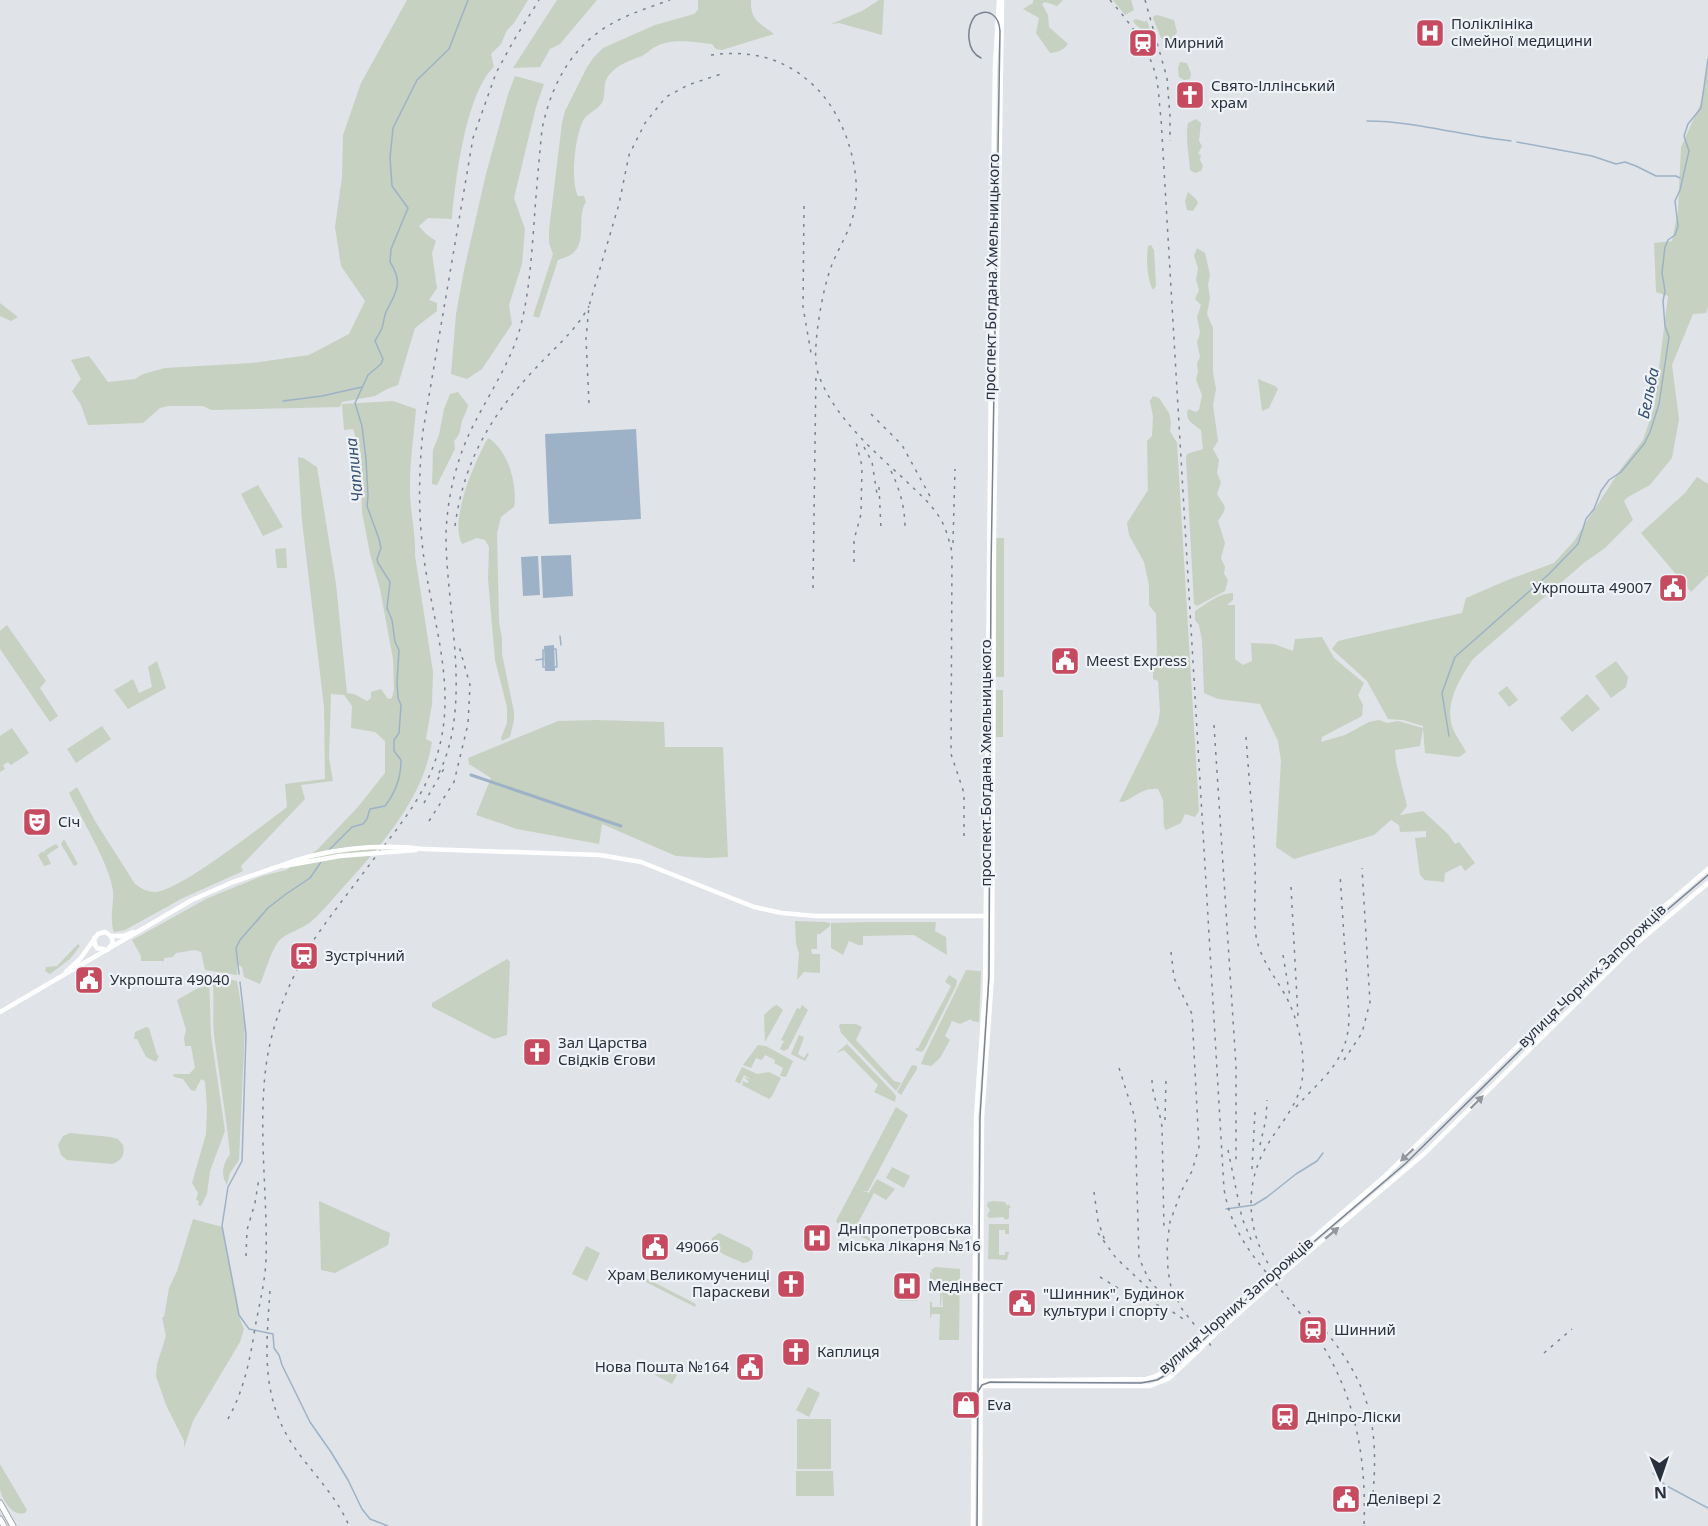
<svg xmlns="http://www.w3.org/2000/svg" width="1708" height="1526" font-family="'Noto Sans',sans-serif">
	<rect width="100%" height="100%" fill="#e0e3e8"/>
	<path fill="#c6d1c1" d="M407,0H528L514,23L507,30L501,44L491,54L494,67C466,92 455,182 452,219L428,218L419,226L426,234L436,241L432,253L437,288L429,300L437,303V311L415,328L398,385L387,389L375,396L342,402L340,407L211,410L203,406H168L160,408L143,423L88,425L81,405L72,391L81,379L71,360L89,356L108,382L135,379L143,374L165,368L252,363L309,355L349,334L365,301L341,266L335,227L342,177L343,135L361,83Z
		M557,0H597L560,44L550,49L540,67L513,68Z
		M698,0H751C750,21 760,23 774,34L722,50L716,49L712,44C695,42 672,38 657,46C651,48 648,53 642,56C629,61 615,65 607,78C602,86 607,97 601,104C597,110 588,113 584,119C575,134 570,181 578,196H584L586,202C576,216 588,242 572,254C568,257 562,258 558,260L539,318L533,316L553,254L549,243V230L562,123L565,111L587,67L594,57L603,48L655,25L694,14L698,10Z
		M879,0H884L882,35L839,23L831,24L862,11Z
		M1033,0H1063L1057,6L1045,2L1042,4L1048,15L1049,27L1068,44C1065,49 1057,53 1050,53L1036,33L1039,18L1023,9L1033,3Z
		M1113,0H1131L1134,10L1125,15Z
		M1157,15L1174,20L1177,32L1172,40L1166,41L1161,38L1153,18L1154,16Z
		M1136,19L1145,22L1146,20L1148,23L1157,54L1154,53C1150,47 1148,37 1145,33C1141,28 1137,27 1133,21Z
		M1180,62L1187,63L1191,74L1190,79L1184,80L1179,77L1178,68Z
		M1708,66V307L1706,313L1693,314L1672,365L1679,419L1672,458L1650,485L1628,497L1624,501L1633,520L1605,548L1585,562L1473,659C1460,678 1445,702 1452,726C1455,735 1462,744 1466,752L1459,757L1425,753L1423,728L1420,746L1395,750L1396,762L1407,806L1400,815L1423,811L1448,834L1455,844L1459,842L1475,863L1465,871L1461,865L1445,873L1444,882L1425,880L1420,875L1415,838L1426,837V831L1400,832L1399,825L1391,820L1374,835L1294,859L1276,847L1281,761L1278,741L1260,704L1218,699L1204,693L1202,641L1199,625L1195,620V611C1206,604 1219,593 1233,593V600L1227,605H1235V659L1243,665L1252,661L1251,643L1274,644L1293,651L1295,639L1322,637L1334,658L1364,683L1358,695L1363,705L1362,716L1322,737L1321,742L1345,735L1369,722L1379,720L1387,723L1398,721L1423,728V726L1403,720L1388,719L1367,681L1332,649L1338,641L1462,613L1466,598L1510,579L1554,563L1574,541L1620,470L1643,440L1654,408L1668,296L1656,292L1654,243L1672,241L1678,211L1681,147L1700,105Z
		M515,76L544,84L536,107L514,198L525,229L522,264L509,305L512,324L482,369L467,379L451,374L456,314L464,270L486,174L508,94Z
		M1196,119L1201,123L1199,141L1202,146L1198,154L1201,155L1200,160L1203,166L1201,171L1195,173L1190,170C1189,153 1185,139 1188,123Z
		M1188,192L1197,200L1198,203L1193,211L1187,210L1185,201Z
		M1151,245L1154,250L1156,286L1153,290C1147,279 1146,259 1148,246Z
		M1197,248L1205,253L1210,275L1208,285L1210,298L1207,314L1213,328V373L1216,389L1213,405L1218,441L1213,449L1219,460L1217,473L1221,482L1217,494C1225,508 1229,506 1218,521L1225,543L1221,558L1225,567L1224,574L1228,580L1225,591L1197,606L1194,604L1186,458L1187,454L1203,449L1201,430C1194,424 1184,421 1188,409L1196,412L1199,410L1202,395L1196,380L1198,372L1197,363L1200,357L1197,342L1200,333L1197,317L1201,305L1195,299L1199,290L1196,280L1198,268L1194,256Z
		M0,303L18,317L11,321L0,316Z
		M1258,379L1275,386L1278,389L1269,408L1262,411Z
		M458,392L468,405C467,412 464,415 462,421C460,429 461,434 454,441L455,449L437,485L432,484L433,450L439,435L444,409L450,394Z
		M1153,396L1159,398L1169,413L1171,422L1170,431L1177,443L1199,811L1195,817L1185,814L1181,823L1166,830L1164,827L1163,800L1158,789C1140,787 1130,803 1119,802L1158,723L1160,711L1158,681L1153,679V665L1156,662L1157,653L1156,614L1149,605V585L1144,562L1129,535L1127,523L1148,490L1147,441L1152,436L1153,417L1150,401Z
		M393,401L416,409C414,434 410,460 410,485C409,509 416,531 415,555L433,672L432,704L426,739L432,742C423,798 384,842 347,883C336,895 325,909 313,920C304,929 286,932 278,942C271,951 265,973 260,984L244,977L242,967L237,964V975L205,970L201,952L195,950L176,953L173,957L164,958V961H141V956L132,940L208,898L262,876L286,870L317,850L357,808L385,773V741L375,732L351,728L352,706L344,695L331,694L329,758L333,781L301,785L305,799L241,866L243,871L183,898L125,930L114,932C109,918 114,905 113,891C110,865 81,818 69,793L77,787L95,821L135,884C142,889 147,892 156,892C181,890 263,825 287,807L285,784L325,779L324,707L302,521L298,457L303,458L317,467L336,584L347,693L354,694L367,701L371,698V692L381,689L388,699L392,698L394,689L393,659L380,589L370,554L362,512L361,454L353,429L344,430L342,404Z
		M488,438C508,449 518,486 514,507L501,517L497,533L499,622L502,638V654L514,712V720L510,737L502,741L501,738L507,723V707L495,660L488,579L489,547L485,540L477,538L462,544C449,520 475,461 488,438Z
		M1697,477L1708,484V575L1691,592L1641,533L1685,493Z
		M258,485L283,527L263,536L241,494Z
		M996,538H1004V677H996Z
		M286,548L287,568H277L275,549Z
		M7,625L46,681L40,688L58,716L50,722L0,649V631Z
		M157,661L166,688L128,709L114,690L133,679L139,693L152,687L148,667Z
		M1616,661L1628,677L1626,687L1611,698L1595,676Z
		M1507,686L1518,700L1509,707L1498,693Z
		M996,690H1003V737H996Z
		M1587,694L1600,709L1572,732L1560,718Z
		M596,720L664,722L665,747H723L728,857L707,858L676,856L602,824L599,844L517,829L476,815L491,778L469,764L468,758L558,721Z
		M102,726L111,739L76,763L67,749Z
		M12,728L29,753L11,765L8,762L3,765L5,769L0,772V736Z
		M64,839L78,864L74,866L61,844Z
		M56,844L59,847L47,855L51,864L44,866L38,855L43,851L44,853L45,850Z
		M795,921L825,922L830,923V926L820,934H817V949H811L812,954H820V973L804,972L797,980L799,953L796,944Z
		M869,922H936L935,931L946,937L947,955L914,935L863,936V945H858L849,941L843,955L831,948V923Z
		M78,944L80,946L70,959L50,974L45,971L46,967L57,966Z
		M507,959L510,962L507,1035L494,1039L432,1007V1003Z
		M966,970L981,971L979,1022L972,1021L971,1019L960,1024L952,1021L945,1036L950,1040L940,1058L931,1066L921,1064L925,1054Z
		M204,974L209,975L211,1035L225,1131L210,1171L207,1194L201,1206L198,1205L199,1201L196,1200L198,1193L192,1183L206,1134L207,1108L205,1081L201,1079L195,1091L191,1090L183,1079L174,1077L173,1074H189L195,1068L191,1046H185L184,1038L186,1030L177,1000L198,988L204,987Z
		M212,975L237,981L245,1027L239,1160L230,1173L227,1185C220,1174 223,1164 230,1154C226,1114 219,1075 214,1035C212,1015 215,995 212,975Z
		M949,975L957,980L956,986L924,1050L921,1052L915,1050L916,1048H918L951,986L945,982Z
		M777,1005L783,1010L765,1042L764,1015L774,1006Z
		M802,1005L808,1010L788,1049L784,1051L780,1049L784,1041L781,1040L797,1008L800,1009Z
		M840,1024H856L862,1027L856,1040L894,1081L901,1083L896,1091L841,1033L839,1026Z
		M146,1027L149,1028L157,1055L159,1056L156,1062L146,1057L137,1039H134L135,1032Z
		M799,1035L804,1037L798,1054L804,1058L807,1053L809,1054L805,1061L791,1054Z
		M847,1044L893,1092L896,1096L895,1102L874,1092L878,1085L844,1050L836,1053Z
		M758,1045L766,1046L793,1061L786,1077L780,1076L783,1068L774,1063L775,1060L765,1055L762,1060L756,1058L751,1068L743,1065Z
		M912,1065L917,1066V1069L901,1095L897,1092Z
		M742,1067L757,1074L769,1072L781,1078L772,1096L769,1099L742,1085L743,1081L747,1083L749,1082L744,1077L750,1079L744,1075L740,1084L735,1081Z
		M896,1107L908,1115L868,1191H861L868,1192V1194L877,1179L895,1189L886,1200L874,1193L858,1223L863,1226L860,1233L880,1243L878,1245L840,1226L836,1221Z
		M70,1133L111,1137L118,1139L123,1145C125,1154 122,1161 112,1164L67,1160L61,1155L58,1145L63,1136Z
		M892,1167L910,1176L904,1188L886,1178Z
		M319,1201L390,1233L388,1245L335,1273L321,1270Z
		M994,1201L1005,1202L1007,1206L1008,1204L1011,1207L1009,1209V1218L1006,1220L1003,1217L990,1218L987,1216L990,1210L987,1206L988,1202Z
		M193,1219L222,1227L240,1319L244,1329L240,1342L193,1421L184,1448V1441L166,1405L156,1376L157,1364L166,1336L162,1317H164L169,1288L177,1271Z
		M989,1224H1009V1234H1005V1230H999V1255H1005V1252H1009L1007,1260L988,1259Z
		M719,1233L750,1248L753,1252L752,1259L748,1262L743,1263C732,1257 710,1252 712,1238Z
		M586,1246L600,1253L587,1281L572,1274Z
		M936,1267L960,1269L959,1340H939L940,1314H932L930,1319V1302H932V1307H943L942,1291L941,1306H940V1280H932V1285H930V1272L933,1273L931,1270Z
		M638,1274L696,1304L695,1307L636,1277Z
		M917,1274L918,1297L917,1301H899L898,1295L915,1293Z
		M660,1366L677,1375L672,1384L655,1375Z
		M808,1387L820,1393L809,1417L796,1410Z
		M797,1419H831V1469H797Z
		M0,1464L27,1510L25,1513C13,1517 2,1500 0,1489C0,1481 0,1472 0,1464Z
		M796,1471H833L834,1496H796Z"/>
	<path fill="#9db2c6" d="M636,429L641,519L549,524L545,434Z
		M571,555L573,596L543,598L541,556Z
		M538,556L540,595L523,596L521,557Z
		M554,645L555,671H545L544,646Z"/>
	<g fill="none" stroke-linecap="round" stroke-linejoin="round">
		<path stroke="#9db2c6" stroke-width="1.5" d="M1367,121C1416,121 1463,136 1511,141
			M1517,142L1592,156L1616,164L1625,162L1636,166L1656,176H1676L1680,178
			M283,401L322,396L362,387
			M560,636L561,645
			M556,649L557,667H543V650Z
			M536,660L544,659
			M1449,736L1442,693L1455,657L1549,574L1578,544L1586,519L1594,509L1601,491L1609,480L1621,472L1644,444L1650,432L1659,404L1669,337L1665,326L1663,301L1665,291L1662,273L1665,247L1668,240L1675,235L1678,226L1675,201L1680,190L1689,151L1684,136L1688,124L1701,108L1708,59
			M329,850L352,827L363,824L367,819L370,809L385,806C396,792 401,777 401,760L394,751V740L399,733L401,705L398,698L397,682L399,650L395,642L392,620L387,608L390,582L378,563L377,559L381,548L379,539L367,506L368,496L366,459L362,426L355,403L368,375L381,364L383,359L375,341C378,336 380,332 382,328C384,322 384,315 387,310C397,291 403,282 390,262L391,249L408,208L392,186L390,158L393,128L417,80L449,49L468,0
			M239,974L236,948L240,940L268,908L286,894L310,878L321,862
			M240,982L246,1034L242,1161L228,1187L222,1226L239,1315L249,1329L273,1334L274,1348L279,1355L282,1365L310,1422L331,1452L348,1480L362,1509L370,1519L388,1526
			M1226,1209L1254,1205L1267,1197L1296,1174L1317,1161L1323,1153
			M1653,1473L1665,1485L1708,1508"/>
		<path stroke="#9db2c6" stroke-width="3" d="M471,775L621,826"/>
		<g stroke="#a0a8b3" stroke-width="7">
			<path id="primary" d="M0,1503L13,1526
				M0,1519L4,1526"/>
		</g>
		<path stroke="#fff" stroke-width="4.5" d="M424,849L600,855L641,862L754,907L782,913L816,916H986
			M111,936H123L133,932
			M94,938L95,945L97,948L107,950
			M66,972L80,959L98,934L105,932L111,936L113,943L109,948
			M0,1012L192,900L233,882L277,867
			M1282,1265L1384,1177L1630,936L1708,869
			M1287,1270L1425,1153L1637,943L1708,883
			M1208,1331L1262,1282
			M1213,1336L1267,1288
			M979,1381L1146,1379C1167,1375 1181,1357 1196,1342
			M981,1386H1150L1168,1379L1201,1348
			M973,1526L976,1117L985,990L992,261L995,66L999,0
			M980,1526L982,1117L992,976L994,536L1002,0"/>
		<use href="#primary" stroke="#fff" stroke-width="5"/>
		<path stroke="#7a8391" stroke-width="1.5" d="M977,1393L982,1385L990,1382L1141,1383L1157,1380L1169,1373L1235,1309L1405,1164L1633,939L1708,875
			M977,1526L980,1117L989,976L991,570L1000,31C999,16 989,7 975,16C966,28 966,51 981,58"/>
		<path stroke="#7a8391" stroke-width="1.5" stroke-dasharray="3 6" stroke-linecap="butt" d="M1110,0C1130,23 1148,46 1156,76C1159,89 1159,104 1161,118L1224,1189C1233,1243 1267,1271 1299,1312C1351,1376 1367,1445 1364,1526
			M1145,0L1167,78L1170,116V141
			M711,55C750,50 782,57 811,83C828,98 838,116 846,136C855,161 860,189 853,216C848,235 836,252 830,270C823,291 820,311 817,332C816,346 814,360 818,373C831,413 872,450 903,478C916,491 930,502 940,518C946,528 949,540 952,552L951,754L964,793V838
			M804,206L803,307L811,353
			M589,403L586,339L589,306L619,204L629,155L645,123L666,97L688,85L721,74
			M871,414L902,445L931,498
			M864,447L872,462L877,494
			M891,471C900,490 905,507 905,529
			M879,487L881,529
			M455,526C464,461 490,416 535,369C554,348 575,332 589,306
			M953,543L955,469
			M854,562V540L861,514L862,466L855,438
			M813,588L816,373
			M1214,725L1236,1066V1163
			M1246,737C1249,781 1254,825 1255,868C1256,891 1253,914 1256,936C1260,958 1273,974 1284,993C1298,1017 1306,1053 1302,1081C1298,1105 1280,1124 1268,1144C1244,1182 1246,1231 1271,1268
			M439,773C473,704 446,610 446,535C447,497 457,456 475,422C490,393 509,364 519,332C529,297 531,261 534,224C536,193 539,161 542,129C553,78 576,38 627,16C641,10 656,5 670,0
			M424,803L445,767
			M429,821L454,782L468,724L470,685L459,646
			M1291,887L1298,1017
			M1171,952L1174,978L1192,1014L1199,1147L1192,1171L1181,1192L1170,1222L1167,1245L1168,1271L1171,1287L1182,1309L1212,1347
			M1283,955L1290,997
			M1344,1060L1362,1033L1370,1002L1362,868
			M1119,1068L1135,1118L1139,1258L1148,1278L1167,1301
			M1152,1080C1152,1096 1160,1110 1162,1127L1164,1230
			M1296,1107C1323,1077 1349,1061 1349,1016L1340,874
			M1165,1120L1166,1079
			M1260,1145L1266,1119L1267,1100
			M1228,1150L1242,1218L1252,1242
			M1252,1169L1255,1112
			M1094,1192L1098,1221L1105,1241
			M1098,1233L1116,1258L1151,1291
			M246,1256L247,1230L255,1203L259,1178
			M1100,1277L1126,1293L1168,1309L1185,1320
			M270,1291C266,1350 260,1400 297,1451C315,1476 337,1497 349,1526
			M1308,1311C1368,1377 1381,1418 1372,1505
			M1544,1353L1572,1329
			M228,1419C244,1390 250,1360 255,1328C259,1305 265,1283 266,1260C268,1194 257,1125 267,1059C274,1017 291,977 313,941C332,913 353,887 373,860C396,830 421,801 434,764C458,700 437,636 426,572C418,524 418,478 423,431L473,138L496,73L514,40L539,0"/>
		<path stroke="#fff" stroke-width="4.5" d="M284,866L340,856L416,850
			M277,867C322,849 377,843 424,849
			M1262,1282L1282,1265
			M1267,1288L1287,1270
			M1196,1342L1208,1331
			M1201,1348L1213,1336"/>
	</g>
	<defs><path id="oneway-solid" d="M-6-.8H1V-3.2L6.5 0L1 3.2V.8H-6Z" transform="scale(1.5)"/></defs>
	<g fill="#94989e">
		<use href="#oneway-solid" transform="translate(1477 1102) rotate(-45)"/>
		<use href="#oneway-solid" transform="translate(1407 1155) rotate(137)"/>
		<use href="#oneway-solid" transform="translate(1332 1233) rotate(-40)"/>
	</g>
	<defs>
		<g id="hospital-square" transform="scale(1.5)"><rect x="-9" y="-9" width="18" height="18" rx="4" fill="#c64b60" stroke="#eff2f6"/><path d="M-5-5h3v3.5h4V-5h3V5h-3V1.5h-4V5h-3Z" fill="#fff"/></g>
		<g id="station-square" transform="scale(1.5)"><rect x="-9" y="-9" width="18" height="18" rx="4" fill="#c64b60" stroke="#eff2f6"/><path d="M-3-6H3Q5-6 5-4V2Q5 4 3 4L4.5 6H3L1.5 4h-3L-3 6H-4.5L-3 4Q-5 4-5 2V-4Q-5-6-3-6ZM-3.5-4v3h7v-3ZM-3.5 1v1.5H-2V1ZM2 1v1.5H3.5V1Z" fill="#fff"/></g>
		<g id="church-square" transform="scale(1.5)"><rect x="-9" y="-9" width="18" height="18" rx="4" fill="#c64b60" stroke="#eff2f6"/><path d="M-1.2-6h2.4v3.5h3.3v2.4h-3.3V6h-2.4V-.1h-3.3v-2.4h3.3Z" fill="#fff"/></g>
		<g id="civic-square" transform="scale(1.5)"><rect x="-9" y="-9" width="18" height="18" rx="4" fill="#c64b60" stroke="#eff2f6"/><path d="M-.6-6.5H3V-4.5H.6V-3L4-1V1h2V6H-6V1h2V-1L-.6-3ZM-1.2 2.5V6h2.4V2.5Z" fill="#fff"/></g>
		<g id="theatre-square" transform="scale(1.5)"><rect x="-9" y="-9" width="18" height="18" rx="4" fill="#c64b60" stroke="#eff2f6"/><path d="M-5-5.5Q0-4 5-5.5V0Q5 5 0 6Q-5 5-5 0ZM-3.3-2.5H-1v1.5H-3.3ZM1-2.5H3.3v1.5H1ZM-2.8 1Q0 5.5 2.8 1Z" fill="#fff"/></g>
		<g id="shop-square" transform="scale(1.5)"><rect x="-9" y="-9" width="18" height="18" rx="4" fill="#c64b60" stroke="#eff2f6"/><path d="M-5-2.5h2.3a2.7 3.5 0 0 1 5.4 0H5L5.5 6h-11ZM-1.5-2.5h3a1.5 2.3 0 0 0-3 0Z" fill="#fff"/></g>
	</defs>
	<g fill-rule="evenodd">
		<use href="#hospital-square" x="1430" y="33"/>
		<use href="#station-square" x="1143" y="43"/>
		<use href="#church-square" x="1190" y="95"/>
		<use href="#civic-square" x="1673" y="588"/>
		<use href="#civic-square" x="1065" y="661"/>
		<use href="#theatre-square" x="37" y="822"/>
		<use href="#station-square" x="304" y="956"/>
		<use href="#civic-square" x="89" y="980"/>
		<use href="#church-square" x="537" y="1052"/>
		<use href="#hospital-square" x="817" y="1238"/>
		<use href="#civic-square" x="655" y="1247"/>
		<use href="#church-square" x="791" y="1284"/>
		<use href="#hospital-square" x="907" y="1286"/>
		<use href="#civic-square" x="1022" y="1303"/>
		<use href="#station-square" x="1313" y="1330"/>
		<use href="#church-square" x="796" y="1352"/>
		<use href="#civic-square" x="750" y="1367"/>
		<use href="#shop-square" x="966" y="1405"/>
		<use href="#station-square" x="1285" y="1417"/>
		<use href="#civic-square" x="1346" y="1499"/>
	</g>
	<g text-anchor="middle" stroke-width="4.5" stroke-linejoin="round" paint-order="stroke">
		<g font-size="15" fill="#29313e" stroke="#eff2f6" text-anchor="start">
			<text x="1451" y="29">Поліклініка<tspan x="1451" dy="17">сімейної медицини</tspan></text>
			<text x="1164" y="48">Мирний</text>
			<text x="1211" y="91">Свято-Іллінський<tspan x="1211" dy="17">храм</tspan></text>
			<text x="1652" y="593" text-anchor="end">Укрпошта 49007</text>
			<text x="1086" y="666">Meest Express</text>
			<text x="58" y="827">Січ</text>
			<text x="325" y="961">Зустрічний</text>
			<text x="110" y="985">Укрпошта 49040</text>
			<text x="558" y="1048">Зал Царства<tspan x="558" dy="17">Свідків Єгови</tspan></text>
			<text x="838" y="1234">Дніпропетровська<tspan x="838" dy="17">міська лікарня №16</tspan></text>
			<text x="676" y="1252">49066</text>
			<text x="770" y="1280" text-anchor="end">Храм Великомучениці<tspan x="770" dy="17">Параскеви</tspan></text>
			<text x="928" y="1291">Медінвест</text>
			<text x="1043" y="1299">"Шинник", Будинок<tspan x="1043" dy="17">культури і спорту</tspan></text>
			<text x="1334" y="1335">Шинний</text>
			<text x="817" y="1357">Каплиця</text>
			<text x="729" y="1372" text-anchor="end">Нова Пошта №164</text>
			<text x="987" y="1410">Eva</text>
			<text x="1306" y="1422">Дніпро-Ліски</text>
			<text x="1367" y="1504">Делівері 2</text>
		</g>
		<g font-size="15" fill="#29313e" stroke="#eff2f6">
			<text transform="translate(992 277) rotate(-89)" y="5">проспект Богдана Хмельницького</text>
			<text transform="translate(986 763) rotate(-90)" y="5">проспект Богдана Хмельницького</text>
			<text transform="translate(1592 976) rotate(-44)" y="5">вулиця Чорних Запорожців</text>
			<text transform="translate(1236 1306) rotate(-41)" y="5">вулиця Чорних Запорожців</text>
		</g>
		<g font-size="16" font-style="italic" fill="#365170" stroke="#eff2f6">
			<text transform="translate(1648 393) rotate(-78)" y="6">Бельба</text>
			<text transform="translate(354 470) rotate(-96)" y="6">Чаплина</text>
		</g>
	</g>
	<g transform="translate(1660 1478) rotate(178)" stroke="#eff2f6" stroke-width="4.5" paint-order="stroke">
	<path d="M0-4.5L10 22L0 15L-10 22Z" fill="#29313e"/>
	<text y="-9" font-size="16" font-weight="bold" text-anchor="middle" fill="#29313e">N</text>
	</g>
</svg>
